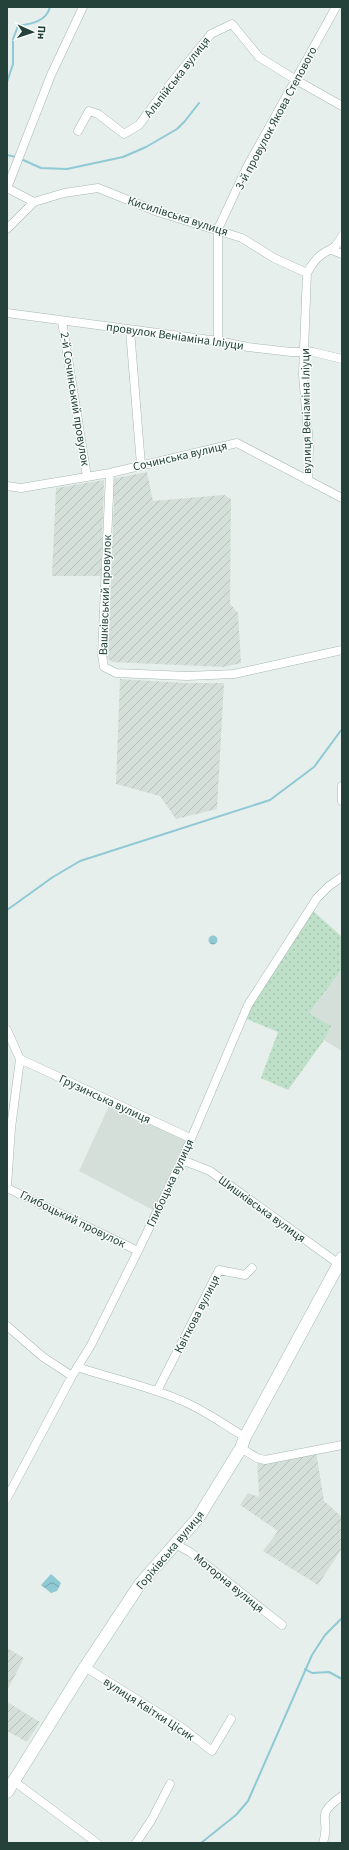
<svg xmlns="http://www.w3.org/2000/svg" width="349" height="1850" font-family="'Source Sans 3',sans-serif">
	<defs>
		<pattern id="industrial-furrows" width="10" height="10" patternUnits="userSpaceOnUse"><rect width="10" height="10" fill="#d4dfda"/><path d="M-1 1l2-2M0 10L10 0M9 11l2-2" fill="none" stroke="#b6c1bc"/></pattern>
		<pattern id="park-dots" width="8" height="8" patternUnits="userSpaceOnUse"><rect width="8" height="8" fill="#bfe0c8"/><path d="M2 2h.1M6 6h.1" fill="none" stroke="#a4c1ad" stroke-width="1.8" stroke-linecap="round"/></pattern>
		<pattern id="water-waves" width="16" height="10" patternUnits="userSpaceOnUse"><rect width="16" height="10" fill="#8ec9d4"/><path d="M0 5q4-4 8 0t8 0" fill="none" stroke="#74a5ad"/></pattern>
	</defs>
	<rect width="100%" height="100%" fill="#e6efeb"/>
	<path fill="#d4dfda" d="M342,969V1051L324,1040L330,1026L309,1013Z
		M109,1106L151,1123L186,1141L153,1210L79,1171Z"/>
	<path fill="url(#industrial-furrows)" d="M147,472L153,501L224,495L231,499L230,604L238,613L241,663L223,667L112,662L107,658L114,501L112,479Z
		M104,480L101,576H52L56,488Z
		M120,679L186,683H224L217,809L176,819L160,796L116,784Z
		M316,1452L324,1501L342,1517V1548L318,1585L263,1551L278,1531L240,1505L248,1493L259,1497L257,1458Z
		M7,1648L24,1658L7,1691Z
		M7,1702L40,1722L27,1742L7,1731Z"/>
	<path fill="url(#park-dots)" d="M312,910L342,937V969L309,1013L331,1026L324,1040L288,1090L261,1078L278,1032L247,1019L251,1007Z"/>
	<path fill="url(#water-waves)" d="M208.5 940a4.5 4.5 0 1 1 9 0a4.5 4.5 0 1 1-9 0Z
		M51,1574L61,1583L57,1591L51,1593L41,1585Z"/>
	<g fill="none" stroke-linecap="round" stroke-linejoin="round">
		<path stroke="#8ec9d4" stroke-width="2" d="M7,82L13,64V39L18,26C31,24 46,22 50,7
			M7,155L16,157
			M21,159L41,168L67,169L123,157L146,147L177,129L185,121L199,103
			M7,910L53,877L80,861L270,800L314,767L342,729
			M305,1669L312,1673L329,1672L342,1679
			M201,1843L236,1815L248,1801L312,1655L325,1635L342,1618"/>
		<g stroke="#a8b8b2" stroke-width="9">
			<path id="street" d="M78,131L89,111L98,114L124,134L139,125L162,94L211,34L232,24L259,57L296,80L342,106
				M34,202L7,188L51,75L83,7
				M7,229L34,202L64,193L98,188L158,212L242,238L274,258L307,273
				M332,250L342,254
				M7,313L218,341L248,347L291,352H313L342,359
				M62,321L87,477
				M130,330L141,465
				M218,341V229L247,167L336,7
				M110,473L102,655L104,667L116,673L187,676L234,674L342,650
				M308,481L309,445L303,375L307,273C311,266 314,260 321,255C332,247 334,251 342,236
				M7,486L21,488L110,473L237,443L342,498
				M342,786V801
				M7,1030L20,1059L11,1128L7,1186
				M20,1059L190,1138
				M182,1160L210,1171L339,1264
				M7,1188L138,1251
				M7,1326L43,1357L72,1376
				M77,1367C113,1379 153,1387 187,1403C207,1412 226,1426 245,1437
				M157,1391L219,1270L245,1275L252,1268
				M241,1448L257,1458L265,1460L342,1445
				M7,1498L72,1376L91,1345L138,1251L182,1160L248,1005L317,898L329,886L342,877
				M175,1544L190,1552L282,1625
				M85,1667L181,1727L212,1751L231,1719
				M15,1782L97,1843
				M136,1843L152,1819L170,1784
				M323,1843C332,1817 312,1817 342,1796"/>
		</g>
		<g stroke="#a4bbb3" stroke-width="13">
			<path id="secondary" d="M7,1792L85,1667L140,1584L198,1518L241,1448L245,1437L342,1258"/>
		</g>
		<use href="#street" stroke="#fff" stroke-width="8"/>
		<use href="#secondary" stroke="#fff" stroke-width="12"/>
	</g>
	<g text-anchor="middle" stroke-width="3" stroke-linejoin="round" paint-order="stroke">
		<g font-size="12" fill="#24423a" stroke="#f7fbf9">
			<text transform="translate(177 77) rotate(-52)" y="4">Альпійська вулиця</text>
			<text transform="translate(276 118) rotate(-62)" y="4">3-й провулок Якова Степового</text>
			<text transform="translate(178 216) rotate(18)" y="4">Кисилівська вулиця</text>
			<text transform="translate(175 336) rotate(8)" y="4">провулок Веніаміна Іліуци</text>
			<text transform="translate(75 399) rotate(81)" y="4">2-й Сочинський провулок</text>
			<text transform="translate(306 411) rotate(-91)" y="4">вулиця Веніаміна Іліуци</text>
			<text transform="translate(180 456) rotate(-13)" y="4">Сочинська вулиця</text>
			<text transform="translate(105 595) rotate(-88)" y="4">Вашківський провулок</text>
			<text transform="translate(105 1099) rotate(25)" y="4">Грузинська вулиця</text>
			<text transform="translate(170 1183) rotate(-65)" y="4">Глибоцька вулиця</text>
			<text transform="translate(262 1209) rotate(36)" y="4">Шишківська вулиця</text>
			<text transform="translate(73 1219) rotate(26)" y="4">Глибоцький провулок</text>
			<text transform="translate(197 1314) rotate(-63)" y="4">Квіткова вулиця</text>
			<text transform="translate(170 1550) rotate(-50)" y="4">Горіхівська вулиця</text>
			<text transform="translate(229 1583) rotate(39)" y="4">Моторна вулиця</text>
			<text transform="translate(149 1709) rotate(33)" y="4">вулиця Квітки Цісик</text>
		</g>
	</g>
	<rect width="349" height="1850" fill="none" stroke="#24423a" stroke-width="16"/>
	<g transform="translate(32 32) rotate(93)" stroke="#f7fbf9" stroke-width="3" paint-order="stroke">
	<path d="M0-3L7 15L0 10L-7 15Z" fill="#24423a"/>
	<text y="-6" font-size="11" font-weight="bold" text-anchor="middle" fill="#24423a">Пн</text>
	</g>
</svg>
